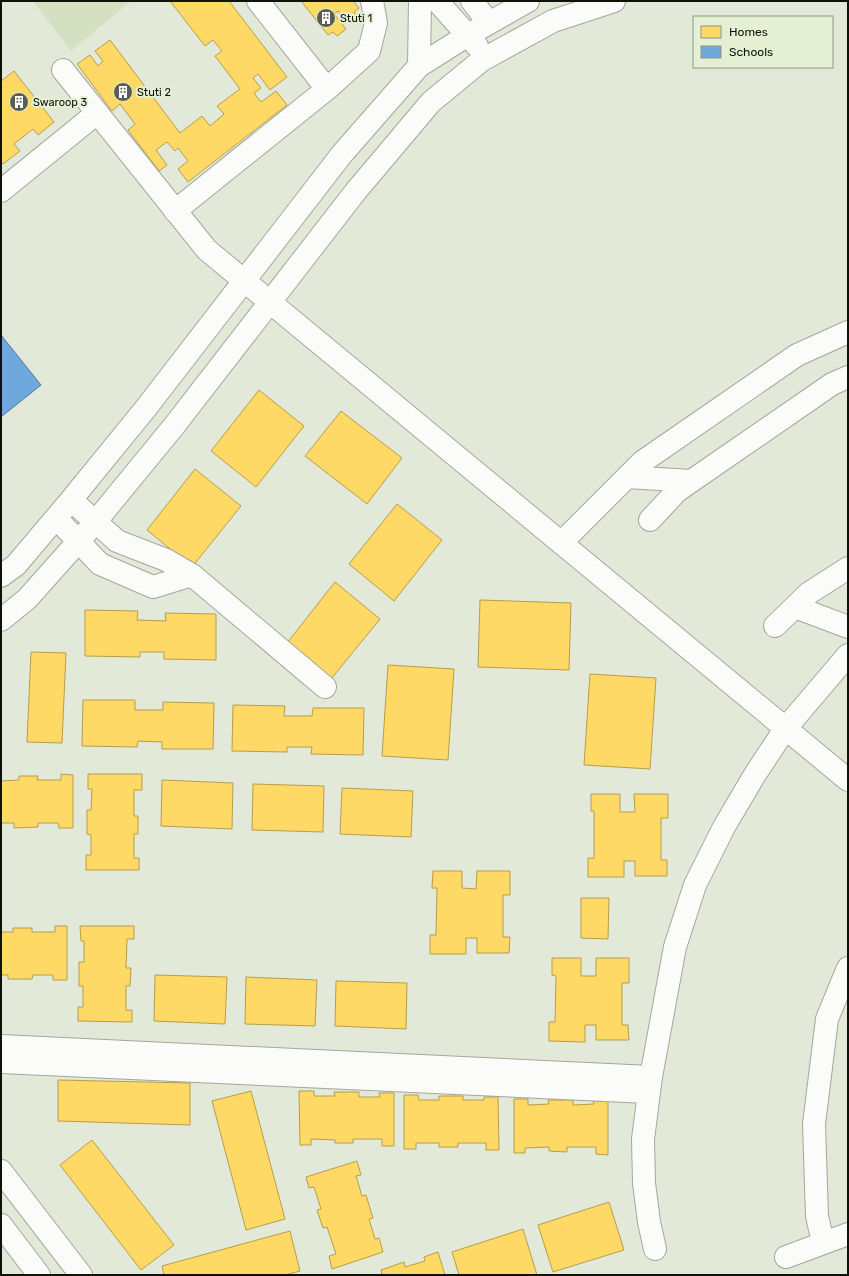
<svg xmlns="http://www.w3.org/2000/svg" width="849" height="1276" font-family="Rubik,sans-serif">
	<rect width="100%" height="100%" fill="#e3e9d9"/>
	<path fill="#d5dfc2" d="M33,1H131L71,51Z"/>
	<path fill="#ffd966" stroke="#b79d4a" d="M170,1H229L287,77L270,90L258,74L253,78L261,88L254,93L261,102L276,91L287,105L188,182L178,169L188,161L178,148L175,151L167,142L156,150L167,165L159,171L128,130L135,124L120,104L112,111L77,64L90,55L98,66L103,61L95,51L110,40L180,133L202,116L210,126L224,114L217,106L240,89L215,56L222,51L213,40L205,46Z
		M301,1H353L359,8L354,12L356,15L347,22L338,11L334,14L346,29L337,36L333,32L328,35Z
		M14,71L54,122L38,135L33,129L14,144L20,151L3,164L1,161V81Z
		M259,390L304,426L256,487L211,451Z
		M341,411L402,458L367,504L305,456Z
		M195,469L241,506L192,567L147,530Z
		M397,504L442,540L394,601L349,564Z
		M335,582L380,619L331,679L287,643Z
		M480,600L571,603L569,670L478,667Z
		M85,610L138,611L137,620L166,621L165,613L216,614V660L164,659V652H140V657L85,656Z
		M31,652L66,653L62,743L27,742Z
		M388,665L454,669L448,760L382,756Z
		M590,674L656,678L650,769L584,765Z
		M83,700H135V710H163V702L214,703L213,749H162V742L138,741L137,747L82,746Z
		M233,705L285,706L284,716H312L313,708H364L363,755L311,754L312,747H287V752L232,751Z
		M61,774L73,775V828H59L58,823H38V827L14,828V823H1V781L19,780V776H38L37,780H61Z
		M88,774H142V790H134V816H138V834H134V858H139V870H86V855H91V835L87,834V810H91L92,789H88Z
		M162,780L233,783L232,829L161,826Z
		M253,784L324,786L323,832L252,830Z
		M342,788L413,791L411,837L340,834Z
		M591,794H620V812H635L634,794H668V818H661V860H667V876H635V861H624V877H588V858H594V811H591Z
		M433,871H462V888L476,889L477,871H510V895H503V937H510L509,953H477V938H466V954H430V935H436L437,888H432Z
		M581,898H609L608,939L581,938Z
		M55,926H67V980H53V975H33L32,979H8V975H1V932H13V928H32V932H55Z
		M80,926H134V939H127L126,968H131L130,986H126V1010H132V1022L78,1021V1007H83V986H79V962H84V941H81Z
		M552,958H581V976H596V958H629V983H622V1025H628L629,1040H596V1025H585V1042L549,1041V1022H555L556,976L552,975Z
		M155,975L227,977L225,1024L154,1021Z
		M246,977L317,980L315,1026L245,1024Z
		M336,981L407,983L406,1029L335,1026Z
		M58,1080L190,1083V1125L58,1121Z
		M251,1091L285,1219L246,1230L212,1101Z
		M299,1091H314V1096H335L334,1092H359V1097H380L379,1093H394V1146H382V1139H353V1143H335V1140L311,1139V1145H300Z
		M404,1095H418L419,1100H439V1096H463V1100H484V1097H498L499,1150H486V1143H458V1147H439V1143H416V1149H404Z
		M514,1099H528V1105L549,1104L548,1100H573V1105L594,1104L593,1101H608V1155L596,1154V1147H567V1152L549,1151V1147L525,1148V1153H514Z
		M92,1140L174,1245L141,1270L60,1165Z
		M357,1161L361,1175L356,1176L362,1196L366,1195L373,1218L369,1219L375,1239L379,1238L383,1252L332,1269L329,1256L336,1254L327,1227L323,1228L317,1210L321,1209L314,1187L309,1188L306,1177Z
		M609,1202L624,1250L553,1272L538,1225Z
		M523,1229L537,1275H459L452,1252Z
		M290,1231L300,1271L285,1275H164L162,1266Z
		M438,1252L445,1275H378L382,1274L381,1270L404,1262L405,1267L425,1261L424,1257Z"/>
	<path fill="#6fa8dc" stroke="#527b9d" d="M1,335L41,385L1,417Z"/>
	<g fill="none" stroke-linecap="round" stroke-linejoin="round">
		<g stroke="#a3a79b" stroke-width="24">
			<path id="minor" d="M437,1L477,46
				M472,1L489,23
				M419,66L420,1
				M63,70L207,250L848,780
				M327,89L369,51L376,23L372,1
				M1,191L97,113
				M175,211L327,89L258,1
				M627,477L691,481
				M71,500L117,541L166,560L192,575L325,687
				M56,518L100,564L153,587L192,575
				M650,520L677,491L832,384L848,377
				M561,543L642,462L797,355L848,332
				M1,576L16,565L71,500L146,408L342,154L419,66L468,35L528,1
				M795,607L848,627
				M1,620L27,599L92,526L174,426L356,191L431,102L482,60L553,21L614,1
				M775,626L809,593L848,568
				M1,1046L651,1077
				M1,1062L648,1092
				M1,1171L81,1275
				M1,1225L39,1275
				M823,1243L817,1216L814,1124L827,1019L848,968
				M655,1249L649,1222L644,1183L643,1139L651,1077L675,947L695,885L724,827L754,776L785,729L848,655
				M786,1257L848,1234"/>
		</g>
		<use href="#minor" stroke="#fbfcf9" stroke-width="22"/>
	</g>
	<defs>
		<g id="building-disc" transform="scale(1)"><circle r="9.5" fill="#595d52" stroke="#e5efd3"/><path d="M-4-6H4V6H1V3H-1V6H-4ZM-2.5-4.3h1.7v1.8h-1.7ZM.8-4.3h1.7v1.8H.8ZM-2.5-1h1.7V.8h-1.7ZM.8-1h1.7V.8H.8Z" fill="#fff"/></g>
	</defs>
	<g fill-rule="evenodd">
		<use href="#building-disc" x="326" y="18"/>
		<use href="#building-disc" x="123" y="92"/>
		<use href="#building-disc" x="19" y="102"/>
	</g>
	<g text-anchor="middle" stroke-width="4" stroke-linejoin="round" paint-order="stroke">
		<g font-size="11" fill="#0f1209" stroke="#e5efd3" text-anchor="start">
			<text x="340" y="22">Stuti 1</text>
			<text x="137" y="96">Stuti 2</text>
			<text x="33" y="106">Swaroop 3</text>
		</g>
	</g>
	<rect width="849" height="1276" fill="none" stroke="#0f1209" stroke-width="4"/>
	<rect x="693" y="16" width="140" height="52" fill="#e5efd3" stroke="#8f9782"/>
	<rect x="701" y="26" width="20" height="12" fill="#ffd966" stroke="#8f9782"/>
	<text x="729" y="36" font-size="12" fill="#0f1209">Homes</text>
	<rect x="701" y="46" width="20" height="12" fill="#6fa8dc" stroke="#8f9782"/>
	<text x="729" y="56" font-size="12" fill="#0f1209">Schools</text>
</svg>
